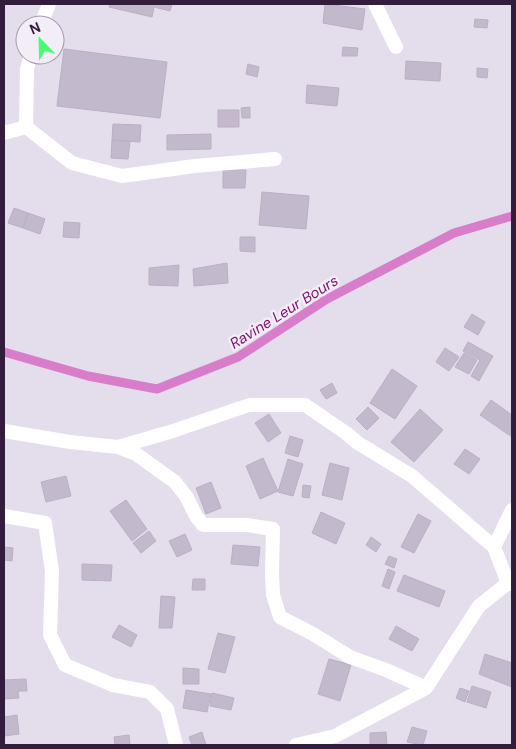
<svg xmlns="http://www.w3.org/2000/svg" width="516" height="749" font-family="'DM Sans',sans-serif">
	<rect width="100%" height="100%" fill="#e4ddeb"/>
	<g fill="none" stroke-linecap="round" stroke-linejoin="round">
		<path stroke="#d77dca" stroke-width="9" d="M4,352L88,376L157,389L238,357L327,299L454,233L512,216"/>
	</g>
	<path fill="#c3b9cc" stroke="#bbafc5" d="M110,4H172L170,11L154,7L152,17L109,7Z
		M325,4L365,9L362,30L323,23Z
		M475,19L488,20L487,28L474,27Z
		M343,47L358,48L357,56H342Z
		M64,49L167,62L160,118L57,106Z
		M406,61L441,63L440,81L405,79Z
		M248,64L259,67L257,77L246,74Z
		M477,68L488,69L487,78L477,77Z
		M307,85L339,88L337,106L306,103Z
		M250,107V118H242L241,108Z
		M218,110H239V127H218Z
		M113,124L141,125L140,142L112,140Z
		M211,134V149L167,150V135Z
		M112,140L130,141L128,159L111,158Z
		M223,170H246L245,188H223Z
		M262,192L309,196L306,229L259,225Z
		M14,208L28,213L23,228L8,223Z
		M28,213L45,219L40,234L23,228Z
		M64,222L80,223L79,238L63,237Z
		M240,237H255V252L240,251Z
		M227,263L228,283L194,286L193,269Z
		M179,265L178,286L149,285V268Z
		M472,314L485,322L478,335L464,327Z
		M468,342L493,356L479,381L471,376L480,360L463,351Z
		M445,348L459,357L449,371L436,362Z
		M464,353L477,360L469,374L455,367Z
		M392,369L417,386L395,419L370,403Z
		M332,383L337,393L326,399L320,390Z
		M491,400L512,415V437L480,415Z
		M368,407L379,418L367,430L356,419Z
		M420,409L443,430L414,462L391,442Z
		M269,414L281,433L268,442L255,423Z
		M290,436L303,440L298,457L285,453Z
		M465,449L480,459L469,474L454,464Z
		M263,458L278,491L260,499L246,466Z
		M288,459L303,464L293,496L278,492Z
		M330,463L349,468L342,500L322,495Z
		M66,476L71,496L46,502L41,482Z
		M211,482L221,508L206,514L196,488Z
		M303,485L311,486L309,498L302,497Z
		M126,500L147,529L132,541L110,511Z
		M321,512L345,523L336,544L312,533Z
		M418,514L431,521L414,553L401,547Z
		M149,531L156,541L141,553L133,543Z
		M185,534L192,550L177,557L169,541Z
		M371,537L381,544L376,552L366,545Z
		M233,545L260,547L258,566L231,564Z
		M4,547L13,548L12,561L4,560Z
		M389,556L397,559L394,568L385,564Z
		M82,564L112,565L111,581L82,580Z
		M388,569L395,572L389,589L382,586Z
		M404,575L445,591L439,607L397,591Z
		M193,579H205V590H192Z
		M161,596L175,597L172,628H159Z
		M119,625L137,635L131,647L112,637Z
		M396,626L419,639L412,651L389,639Z
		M218,633L235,637L225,673L208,669Z
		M485,654L512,663V687L479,674Z
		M329,659L351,665L340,701L318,694Z
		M183,668L199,669V684H183Z
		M26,679L27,691H18L19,698L4,699V680Z
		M472,686L491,692L486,708L467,702Z
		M460,688L469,691L465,702L456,698Z
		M186,690L211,694L207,712L183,708Z
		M212,693L234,698L231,710L210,706Z
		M17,715L19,734L4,736V717Z
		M412,727L427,731L423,745L407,742Z
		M202,732L206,745H192L189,737Z
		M386,732L387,745H370V733Z
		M129,735L130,745H115L114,737Z"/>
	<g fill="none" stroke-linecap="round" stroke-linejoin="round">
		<path stroke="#fff" stroke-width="14" d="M375,4L396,47
			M41,25L49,4
			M26,127L27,69L31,55
			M4,133L26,127L72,163L122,176L195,166L275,159
			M4,431L70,442L118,447L136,454L175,482L186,496L196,516L203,525H247L273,529L272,573L273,595L280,617L313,634L350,657L386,670L426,688
			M118,447L173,431L249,405H305L346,433L358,443L412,476L494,547
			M4,516L45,523L52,571L50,635L65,665L113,685L150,692L167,709L176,745
			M508,583L494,547L512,510
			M296,745L335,736L426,688L479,606L508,583L512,584"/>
	</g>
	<g text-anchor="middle" stroke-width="5" stroke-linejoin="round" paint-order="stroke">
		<g font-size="15" font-style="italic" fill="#7d116c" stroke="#f2edf7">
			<text transform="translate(284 312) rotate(-32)" y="5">Ravine Leur Bours</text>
		</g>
	</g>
	<rect width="516" height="749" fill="none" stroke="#331d3c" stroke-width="10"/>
	<g transform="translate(40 40) rotate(337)"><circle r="24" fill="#f2edf7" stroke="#a69aac"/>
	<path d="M0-4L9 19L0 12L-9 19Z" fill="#46ff71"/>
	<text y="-8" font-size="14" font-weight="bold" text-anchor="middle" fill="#331d3c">N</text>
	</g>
</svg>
